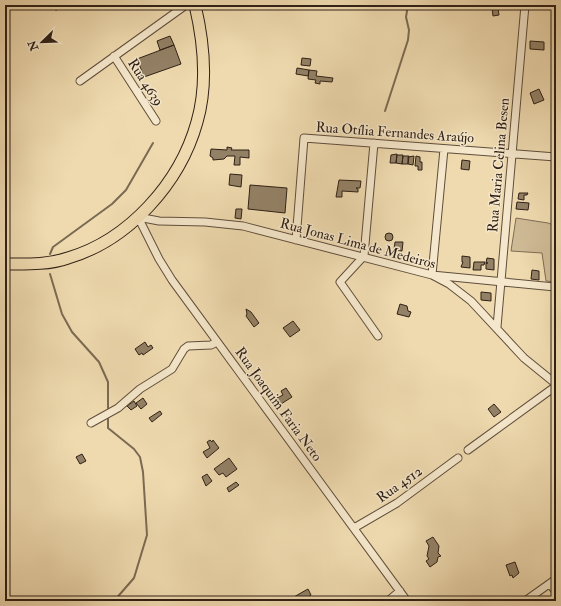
<svg xmlns="http://www.w3.org/2000/svg" width="561" height="606" font-family="'IM FELL Double Pica',serif">
	<rect width="100%" height="100%" fill="#efdaaf"/>
	<filter id="stains"><feTurbulence type="fractalNoise" baseFrequency=".005" numOctaves="4"/><feColorMatrix values="0 0 0 0 .2 0 0 0 0 .09 0 0 0 0 .02 0 0 0 .5 -.17"/></filter>
	<radialGradient id="worn" r=".72"><stop offset=".6" stop-color="#630" stop-opacity="0"/><stop offset="1" stop-color="#630" stop-opacity=".3"/></radialGradient>
	<path fill="#ceba95" stroke="#7e6d56" d="M516,218L548,223L556,226V282L546,281L542,253L511,251Z"/>
	<g fill="none" stroke-linecap="round" stroke-linejoin="round">
		<path stroke="#7b6a53" stroke-width="2" d="M52,5L56,10
			M385,111L408,40L409,30L406,17L408,5
			M50,254L53,247L112,204L126,190L153,143
			M50,274L62,314L72,332L99,362L108,382V408
			M108,419V428L134,449L140,457L143,472L147,535L134,578L114,601"/>
	</g>
	<path fill="#938166" stroke="#2f2016" d="M492,8H498L499,15L493,16Z
		M170,36L174,45L160,50L157,41Z
		M530,41L544,42V50L530,49Z
		M174,45L181,64L144,77L137,59Z
		M302,58L311,59L310,66L301,65Z
		M297,68L309,70L308,76L296,74Z
		M309,70L317,71L316,76L333,78L332,82L320,81V84L315,83L316,80L308,79Z
		M539,89L544,100L534,104L530,93Z
		M227,147L232,148L231,150H249V158L240,157V165H234L235,156H227L224,159L213,160V158L210,156L211,149L227,150Z
		M397,154L396,163H390L391,155Z
		M397,155H403L402,164L396,163Z
		M403,156H409L408,164H402Z
		M414,156L413,165L408,164V157Z
		M416,156L420,157V162H422V170H418V166H415Z
		M462,160L470,161L469,170L461,169Z
		M230,174L242,175L241,187L229,185Z
		M339,180L361,181L360,188H356L358,189V192L342,191V197H336Z
		M250,185L287,188L285,213L248,209Z
		M519,193H528L527,195H524V200L518,199Z
		M517,202L529,203L528,210L516,209Z
		M236,209H242L241,219L235,218Z
		M385 237a4 4 0 1 1 8 0a4 4 0 1 1-8 0Z
		M395,242H403L402,251L394,250Z
		M462,256L470,257V268L461,267L463,262H462Z
		M487,258L494,259V270L486,269V263H488H486Z
		M474,262H485L484,265H481V270H473Z
		M532,270L539,271V280L531,279Z
		M481,292L491,293V301L481,300Z
		M400,304L407,306L408,311L411,312L409,317L397,314Z
		M246,309L251,312L259,323L254,327L246,316L247,314Z
		M293,321L300,330L290,337L283,328Z
		M145,342L148,347L151,345L153,348L143,355L142,353L139,355L135,349Z
		M286,388L292,397L281,404L277,398L283,395L281,391Z
		M143,398L147,404L141,409L136,403Z
		M134,401L137,406L131,410L127,406Z
		M494,404L501,412L494,417L488,409Z
		M160,411L162,414L152,422L149,418Z
		M210,440L212,442L213,440L219,448L207,458L203,452L210,448L207,442Z
		M82,454L86,461L80,464L76,457Z
		M229,458L237,469L226,477L223,473L219,475L214,469Z
		M207,474L212,481L206,486L202,477Z
		M236,482L239,485L229,492L227,488Z
		M433,537L439,546L438,553L441,556L438,557L437,562L430,567L426,561L429,559L427,556L429,546L426,541Z
		M515,562L519,573L513,578L512,575L510,576L506,565Z
		M308,589L311,595L301,601H293L292,598Z"/>
	<g fill="none" stroke-linecap="round" stroke-linejoin="round">
		<g stroke="#5f4e3c" stroke-width="9">
			<path id="street" d="M114,56L156,121
				M80,81L186,5
				M374,143L364,256L340,282L378,336
				M444,149L432,275L555,287
				M138,217L159,259L172,280L407,601
				M138,217L159,221L205,222L243,226L432,275L449,284L471,301L524,358L556,384
				M296,240L304,138L556,157
				M497,327L525,5
				M91,423L118,408L140,389L172,369L184,349L188,346L211,345L217,342
				M468,450L556,386
				M354,528L397,503L458,458
				M550,584L556,592
				M388,601L400,591
				M525,601L556,579"/>
		</g>
		<g stroke="#2f2016" stroke-width="13">
			<path id="primary" d="M5,264C26,264 48,265 68,258C129,240 180,183 197,122C208,84 204,43 195,5"/>
		</g>
		<use href="#street" stroke="#f5e7cb" stroke-width="7"/>
		<use href="#primary" stroke="#efdaaf" stroke-width="11"/>
	</g>
	<g text-anchor="middle" stroke-width="3" stroke-linejoin="round" paint-order="stroke">
		<g font-size="14" fill="#2f2016" stroke="#f5e7cb">
			<text transform="translate(146 82) rotate(57)" y="5">Rua 4639</text>
			<text transform="translate(395 132) rotate(4)" y="5">Rua Otília Fernandes Araújo</text>
			<text transform="translate(498 165) rotate(-85)" y="5">Rua Maria Celina Besen</text>
			<text transform="translate(358 243) rotate(15)" y="5">Rua Jonas Lima de Medeiros</text>
			<text transform="translate(279 404) rotate(54)" y="5">Rua Joaquim Faria Neto</text>
			<text transform="translate(399 484) rotate(-35)" y="5">Rua 4512</text>
		</g>
	</g>
	<rect width="561" height="606" fill="none" stroke="#efdaaf" stroke-width="20"/>
	<rect x="6" y="6" width="549" height="594" fill="none" stroke="#2f2016" stroke-width="2"/>
	<rect x="10" y="10" width="541" height="586" fill="none" stroke="#2f2016"/>
	<g transform="translate(42 42) rotate(247)" stroke="#f5e7cb" stroke-width="3" paint-order="stroke">
	<path d="M0-3L7 15L0 10L-7 15Z" fill="#2f2016"/>
	<text y="-6" font-size="11" font-weight="bold" text-anchor="middle" fill="#2f2016">N</text>
	</g>
	<rect width="100%" height="100%" filter="url(#stains)"/>
	<rect width="100%" height="100%" fill="url(#worn)"/>
</svg>
